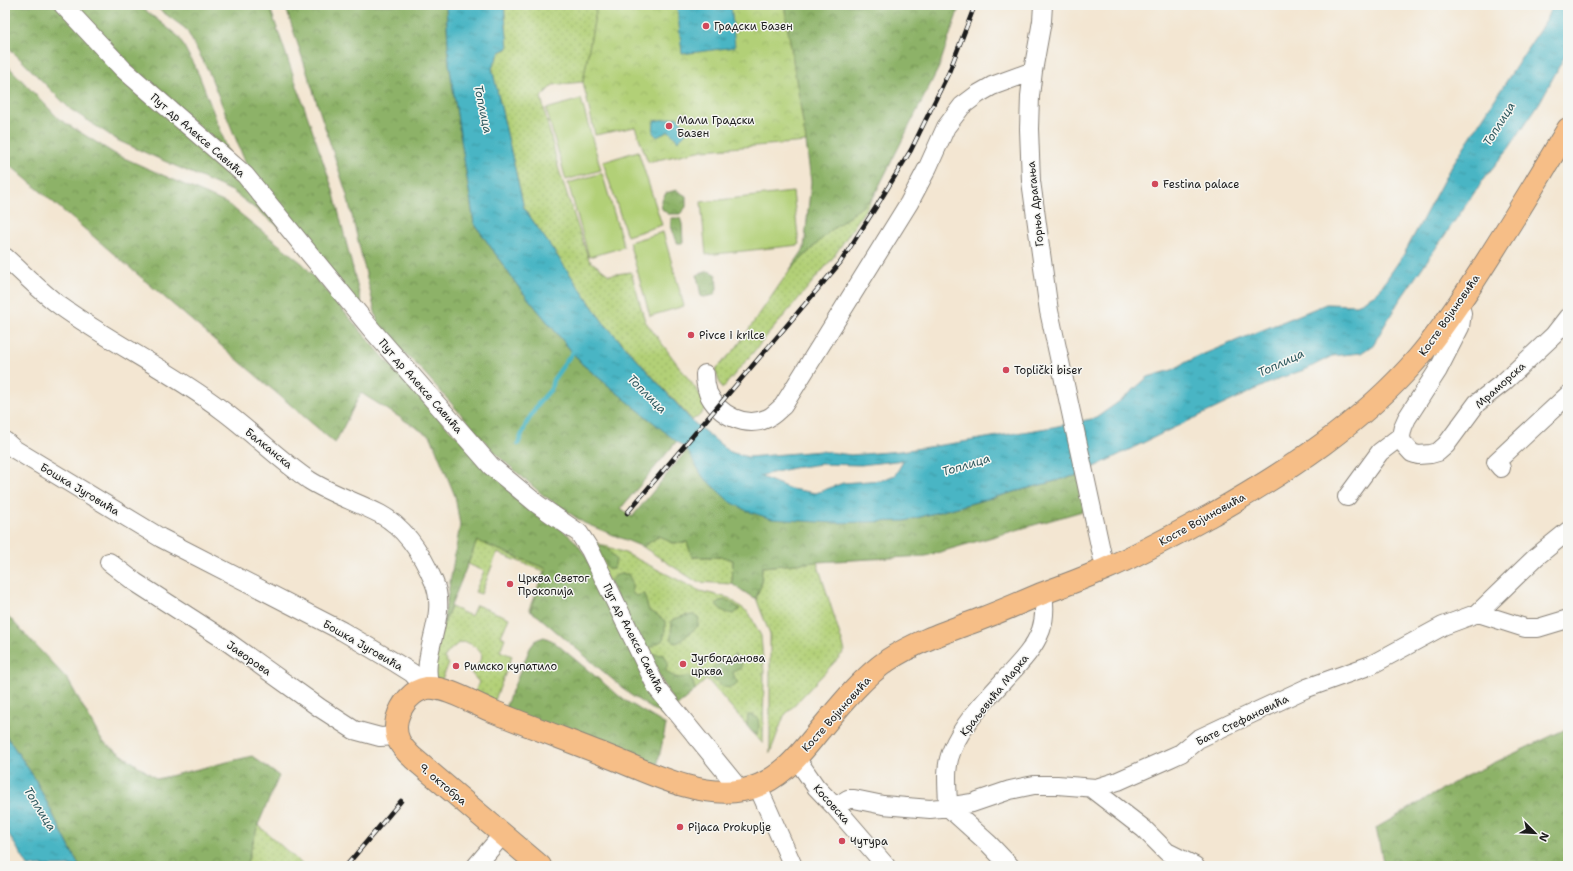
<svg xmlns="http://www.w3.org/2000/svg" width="1573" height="871" font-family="'Shantell Sans',sans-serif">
	<defs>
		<pattern id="grass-dots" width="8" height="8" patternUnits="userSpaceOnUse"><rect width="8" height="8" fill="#b2d077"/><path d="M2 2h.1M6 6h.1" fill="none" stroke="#98b266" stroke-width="1.8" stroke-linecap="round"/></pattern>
		<pattern id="forest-crowns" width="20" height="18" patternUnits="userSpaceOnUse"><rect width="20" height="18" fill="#8db268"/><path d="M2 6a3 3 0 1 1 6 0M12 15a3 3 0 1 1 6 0" fill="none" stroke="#729055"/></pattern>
		<pattern id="park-crowns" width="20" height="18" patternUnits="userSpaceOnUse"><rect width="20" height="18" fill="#b2d077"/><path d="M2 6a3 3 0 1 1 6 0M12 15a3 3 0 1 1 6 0" fill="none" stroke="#98b266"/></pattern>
		<pattern id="water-ripples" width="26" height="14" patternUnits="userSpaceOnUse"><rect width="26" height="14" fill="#48b5c4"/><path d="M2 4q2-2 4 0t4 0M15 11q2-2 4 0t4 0" fill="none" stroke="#3b929e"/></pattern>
	</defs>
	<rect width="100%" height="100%" fill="#f6f6f2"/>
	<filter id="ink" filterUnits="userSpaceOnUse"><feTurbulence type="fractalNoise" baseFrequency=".025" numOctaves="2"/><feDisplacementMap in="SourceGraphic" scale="8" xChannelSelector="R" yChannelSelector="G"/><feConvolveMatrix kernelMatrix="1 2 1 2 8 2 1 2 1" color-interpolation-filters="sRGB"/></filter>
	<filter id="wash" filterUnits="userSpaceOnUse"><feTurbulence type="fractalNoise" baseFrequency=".012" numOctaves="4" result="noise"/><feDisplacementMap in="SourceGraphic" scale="16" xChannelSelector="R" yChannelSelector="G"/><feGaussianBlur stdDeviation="0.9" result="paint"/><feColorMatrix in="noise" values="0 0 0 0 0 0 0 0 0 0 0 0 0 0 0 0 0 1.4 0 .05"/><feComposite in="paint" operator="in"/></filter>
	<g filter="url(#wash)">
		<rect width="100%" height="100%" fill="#f3e6d2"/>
		<path fill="url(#grass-dots)" stroke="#67764a" d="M504,5H597L583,82L553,85L541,97L559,170L589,260L609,275L631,272L645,321L708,405L699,416L692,420L603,322L524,208L492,68L500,52L508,48Z
			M873,198L832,259L722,389L715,370L736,348L789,271L829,232Z
			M659,536L672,543L687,542L692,557H723L733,560L732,584L697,582L643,547Z
			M586,539L625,553L700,591L729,598L749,613L761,636L764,672L763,744L707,679L676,707Z
			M477,541L547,569L530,611L529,609L544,571L497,553L481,594L475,592L484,571L468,564Z
			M817,562L845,651L784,716L770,753V635L756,598L761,585L762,567Z
			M476,605L509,618L501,636L505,638L500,651L512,656L493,705L473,697L479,682L471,673L479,663L482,655C477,646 464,637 455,646C450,649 447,654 444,658L449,664L440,683L431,679L442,628L451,607L471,616Z
			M258,825L304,866H246Z"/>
		<path fill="url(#forest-crowns)" stroke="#546742" d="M5,5H56L241,180L286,232L232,191L119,141L70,109L5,44Z
			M73,5H139L179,37L199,75L229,153L129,65Z
			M153,5H269L333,190L365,317L250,174L208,70L186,29Z
			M285,5H446L449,63L474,223L517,285L582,364L677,441L621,508L632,517L687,450L703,477L905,521L1078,475L1086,510L926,556L817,562L762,567L761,585L756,598L752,597L732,584L733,560L723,557H692L687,542L672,543L659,536L643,547L584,523L543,495L497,455L420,368L379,328L347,195Z
			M784,5H960L939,67L873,198L829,232L789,271L804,249L811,182L806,142Z
			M5,63L59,119L115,154L228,204L303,264L391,366L450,430L575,541L586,556L669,714L668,719L632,696L538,616L530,611L547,569L477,541L442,628L460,525L455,496L431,437L361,393L335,443L5,161Z
			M676,190L686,196V207L680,214H668L662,209L661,202L666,193Z
			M680,218L682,224L683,243H677L671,227V218Z
			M708,271L716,274L717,289L714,295L704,297L701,296L697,275Z
			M602,546L609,550L616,560L614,569H608L597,547Z
			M620,574H628L632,582V593L636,596L644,594L649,611L656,614L665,621V632L663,640L649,648L641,642L609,582L615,576Z
			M725,600L729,601L740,609L734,614C726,613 721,611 716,604L719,601Z
			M5,613L68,680L102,741L157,779L252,756L279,776L258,825L246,866H79L34,777L5,734Z
			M693,615L699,618L698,626L679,642L675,643L671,639L672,620L683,616Z
			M544,637L553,641L624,700L666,725L657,767L504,710L530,648L536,640Z
			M653,654L664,655L668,662L666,671C674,678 679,679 689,676L693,682L695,690L676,707L649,656Z
			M735,655L742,662L741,668L733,672L735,679L738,682C725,695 719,682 708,675L714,666C723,664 727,658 735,655Z
			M748,715H751L758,718L759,727L757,734H754L747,726Z
			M1568,728V866H1384L1376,828L1462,778Z"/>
		<path fill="url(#park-crowns)" stroke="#67764a" d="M597,5H784L806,142L703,150L648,162L635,127L595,135L583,82Z"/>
		<path fill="#b2d077" stroke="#67764a" d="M581,99L601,170L566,180L546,109Z
			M638,151L662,225L627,236L603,162Z
			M602,173L624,247L589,257L568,183Z
			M793,192L799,245L706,255L701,202Z
			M663,232L684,306L650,316L629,242Z"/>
		<path fill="url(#water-ripples)" stroke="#326870" fill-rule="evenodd" d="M446,5H504L508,48L500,52L492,68L524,208L603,322L692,421L730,452L748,457L821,451L851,455L901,451L962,442L1053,427L1096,418L1124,398L1148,377L1172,370L1194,358L1326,304L1356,305L1377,293L1404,254L1449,170L1546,20L1552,5H1568V50L1540,102L1509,148L1486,176L1399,301L1373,345L1361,353L1332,356L1307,369L1280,378L1165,432L1078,475L905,521L834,523L772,519L747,511L729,501L703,477L687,450L582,364L517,285L474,223L449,63ZM904,460L895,475L882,480L843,483L816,493L791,489L759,476L793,468L821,464L861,465Z
			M677,5H731L735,47L682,54Z
			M677,117L689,130L678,141L669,131L657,137L653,133L654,121Z
			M5,734L34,777L79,866H28L5,828Z"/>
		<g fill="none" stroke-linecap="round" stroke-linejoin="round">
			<path stroke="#48b5c4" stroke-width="4.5" d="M518,444L526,424L538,404L551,389L553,380L575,349"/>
		</g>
	</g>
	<g filter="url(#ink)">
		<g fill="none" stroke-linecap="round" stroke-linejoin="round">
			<g stroke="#888177" stroke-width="20">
				<path id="minor" d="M63,5L123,69L245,175L372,330L491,466L537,504L579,533L590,550L657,688L741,791
					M1043,5L1042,21L1033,71L1030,96L1029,129L1031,181L1049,311L1105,569
					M5,257C23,273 40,291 59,305C111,343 171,371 222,410C252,432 278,459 309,480C331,494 357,502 380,514C406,528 423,556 434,582C449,618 419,652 430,688
					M1459,303L1462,313L1460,327L1438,370L1407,418L1403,427L1401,436L1402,442L1412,453L1418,455L1431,454L1438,452L1446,445L1477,403L1504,382L1554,335L1568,317
					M705,374C705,380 706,387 708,393C718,415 746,429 768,418C774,415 778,410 783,406L909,203L928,167L946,127L962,106L978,94L992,86L1033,71
					M5,441L14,449L161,538L342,631L396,663L412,673L420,682L424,689
					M1501,468L1496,462L1568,395
					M1347,497L1380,452L1401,436
					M109,562L135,582L225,640L320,708L354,730L380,737L396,736
					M1478,613L1525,628H1538L1568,619
					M796,758L816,787L835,807L886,866
					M758,787L793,866
					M1091,788L1144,829L1167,852L1195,866
					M835,807L848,799H854L883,805L930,809L940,808L972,803L1010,790L1034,785H1057L1096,788L1118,781L1170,758L1181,753L1198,739L1251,714L1307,688L1371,665L1443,626L1478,613L1536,557L1568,531
					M476,866L503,834
					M1010,866L989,844L948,807C948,789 944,768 952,750C963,723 986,700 1005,679C1019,664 1034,649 1041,630C1045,618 1045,606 1043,593"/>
			</g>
			<g stroke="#888177" stroke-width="24">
				<path id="major" d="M540,866L413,758C401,747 393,737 397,719C401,705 412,690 427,688C445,686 475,704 492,711C529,726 567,740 605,755C646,771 698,799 743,790C777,784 799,756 819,731C840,706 861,679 888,660C915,642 948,631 978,620C999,612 1020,603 1041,594C1063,586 1084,578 1105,569C1142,553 1178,533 1213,514C1288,471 1362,423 1418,358C1438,335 1455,309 1472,284C1505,233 1537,181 1568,129"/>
			</g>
			<use href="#minor" stroke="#fff" stroke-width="18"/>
			<use href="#major" stroke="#f6be87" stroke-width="22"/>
			<g stroke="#1c1c1c" stroke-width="4.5">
				<path id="rail" d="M627,513L840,263L876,207L911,150L949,72L975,5
					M346,866L401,801"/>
			</g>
			<use href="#rail" stroke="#f6f6f2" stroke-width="3" stroke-dasharray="9" stroke-linecap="butt"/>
		</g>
	</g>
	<g fill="#d1495b" stroke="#f6f6f2" stroke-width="1.5">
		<circle cx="706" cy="26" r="4"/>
		<circle cx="669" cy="126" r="4"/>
		<circle cx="1155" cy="184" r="4"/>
		<circle cx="691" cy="335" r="4"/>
		<circle cx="1006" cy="370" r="4"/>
		<circle cx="510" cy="584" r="4"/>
		<circle cx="683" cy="664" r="4"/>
		<circle cx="456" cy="666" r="4"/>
		<circle cx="680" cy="827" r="4"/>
		<circle cx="842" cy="841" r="4"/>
	</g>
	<g text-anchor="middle" stroke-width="3" stroke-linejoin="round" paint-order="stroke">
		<g font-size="11" fill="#1c1c1c" stroke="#f6f6f2" text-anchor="start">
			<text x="714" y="30">Градски Базен</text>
			<text x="677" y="124">Мали Градски<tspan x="677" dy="13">Базен</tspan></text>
			<text x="1163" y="188">Festina palace</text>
			<text x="699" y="339">Pivce i krilce</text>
			<text x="1014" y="374">Toplički biser</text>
			<text x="518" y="582">Црква Светог<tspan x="518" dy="13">Прокопија</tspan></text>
			<text x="691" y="662">Југбогданова<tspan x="691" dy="13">црква</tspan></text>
			<text x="464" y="670">Римско купатило</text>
			<text x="688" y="831">Pijaca Prokuplje</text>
			<text x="850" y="845">Чутура</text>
		</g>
		<g font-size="11" fill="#1c1c1c" stroke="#f6f6f2">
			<text transform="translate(198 135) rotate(41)" y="4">Пут др Алексе Савића</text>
			<text transform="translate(1035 204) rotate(-96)" y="4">Горња Драгања</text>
			<text transform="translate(1449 315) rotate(-55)" y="4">Косте Војиновића</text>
			<text transform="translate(1500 385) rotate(-42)" y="4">Мраморска</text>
			<text transform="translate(421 386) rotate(49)" y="4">Пут др Алексе Савића</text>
			<text transform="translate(269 448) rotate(39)" y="4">Балканска</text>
			<text transform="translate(80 489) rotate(31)" y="4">Бошка Југовића</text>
			<text transform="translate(1202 519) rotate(-29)" y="4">Косте Војиновића</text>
			<text transform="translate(634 638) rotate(63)" y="4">Пут др Алексе Савића</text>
			<text transform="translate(363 645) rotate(30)" y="4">Бошка Југовића</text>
			<text transform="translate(249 658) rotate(35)" y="4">Јаворова</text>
			<text transform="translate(994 695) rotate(-51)" y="4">Краљевића Марка</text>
			<text transform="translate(836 714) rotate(-48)" y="4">Косте Војиновића</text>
			<text transform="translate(1242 720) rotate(-26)" y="4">Бате Стефановића</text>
			<text transform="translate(443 784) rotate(40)" y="4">9. октобра</text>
			<text transform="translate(832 804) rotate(48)" y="4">Косовска</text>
		</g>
		<g font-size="12" font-style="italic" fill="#2e595f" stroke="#f6f6f2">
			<text transform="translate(483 109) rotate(78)" y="4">Топлица</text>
			<text transform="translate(1499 124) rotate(-58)" y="4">Топлица</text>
			<text transform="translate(1281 363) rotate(-25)" y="4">Топлица</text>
			<text transform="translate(647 394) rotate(45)" y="4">Топлица</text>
			<text transform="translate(966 465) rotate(-17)" y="4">Топлица</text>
			<text transform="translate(40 809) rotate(58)" y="4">Топлица</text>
		</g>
	</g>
	<rect width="1573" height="871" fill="none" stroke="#f6f6f2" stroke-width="20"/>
	<g transform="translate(1535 833) rotate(114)" stroke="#f6f6f2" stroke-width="3" paint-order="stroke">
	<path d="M0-3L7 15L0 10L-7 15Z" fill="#1c1c1c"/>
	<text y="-6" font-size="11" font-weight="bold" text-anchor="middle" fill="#1c1c1c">N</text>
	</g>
</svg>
